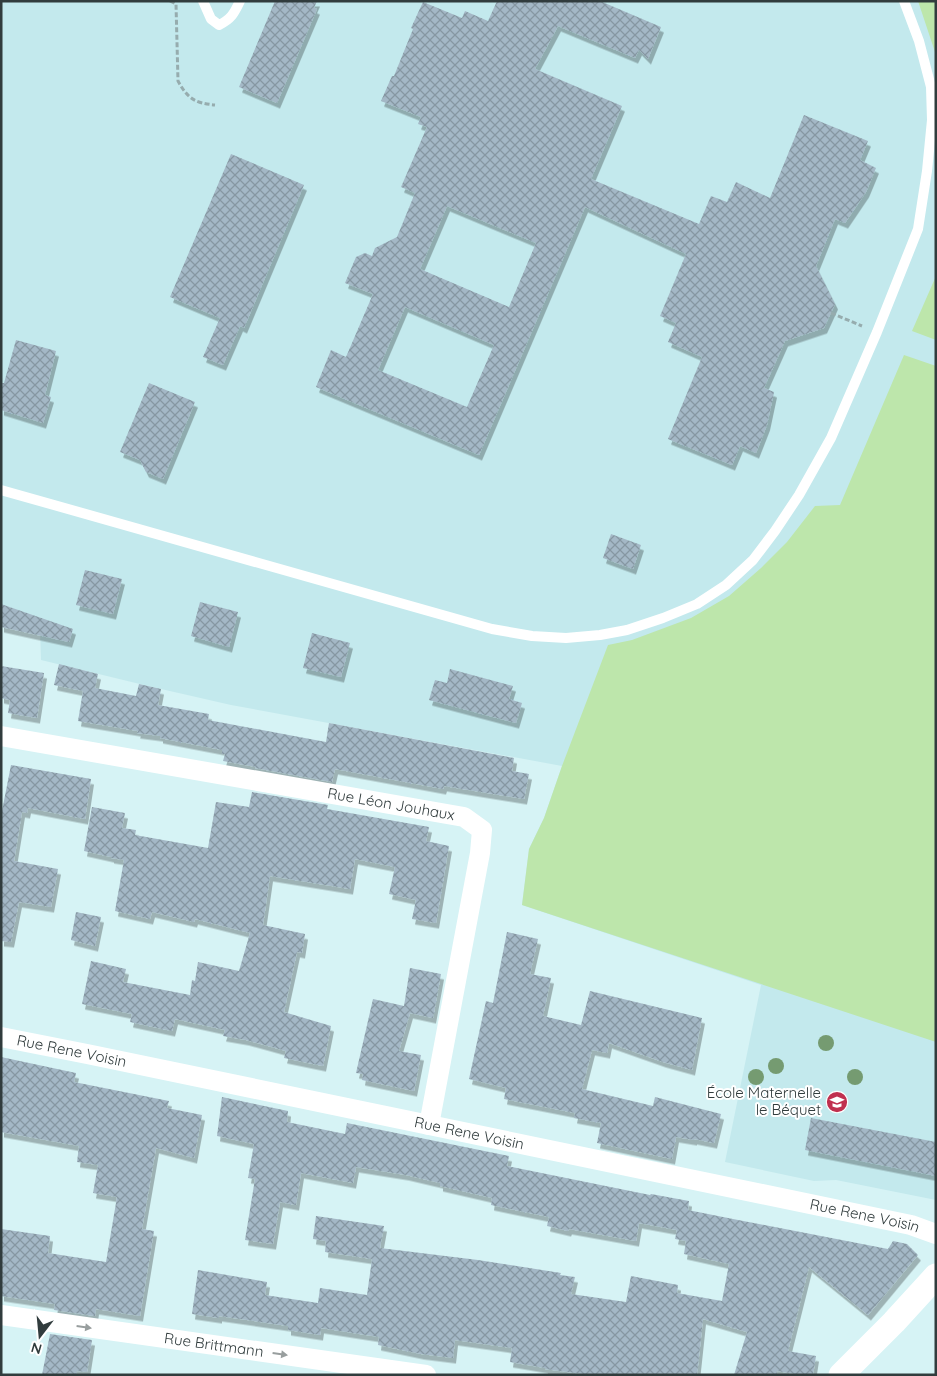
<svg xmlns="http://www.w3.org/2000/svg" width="937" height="1376" font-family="Quicksand,sans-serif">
	<defs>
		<pattern id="building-cross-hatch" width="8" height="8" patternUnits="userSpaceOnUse" patternTransform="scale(1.25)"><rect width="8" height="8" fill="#a4b8c6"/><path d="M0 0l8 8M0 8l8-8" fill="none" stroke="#8697a2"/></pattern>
		<filter id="shadow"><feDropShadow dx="3" dy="5.5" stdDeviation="0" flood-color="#0004"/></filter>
	</defs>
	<rect width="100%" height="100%" fill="#d6f3f5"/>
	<path fill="#c3e9ed" d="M1,1H936V1200L836,1180L814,1181L725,1162L761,985L522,905L529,849L544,818L562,766L231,705L148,686L41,660L40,628L1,612Z"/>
	<path fill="#bde6ab" d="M918,1H936V57L935,52Z
		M936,276V340L912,331Z
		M904,355L936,366V1042L522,905L529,849L544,818L562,766L608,645L632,640L691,618L729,596L761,568L787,542L815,506L840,505Z"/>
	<path fill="url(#building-cross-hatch)" fill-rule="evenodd" filter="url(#shadow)" d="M275,1H317L314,8L317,9L277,103L239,87Z
		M497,1H600L661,27L648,59L639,50L635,58L558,26L535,69L622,106L591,179L699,224L711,196L727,202L736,182L770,198L804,115L868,141L860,160L876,168L866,192L845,223L835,219L816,266L835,304L824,328L785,341L764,388L774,392L767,425L756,453L740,446L732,465L668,439L702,357L668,342L676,323L660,316L686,254L585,207L479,455L316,387L331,350L346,357L373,294L345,283L356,257L365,253L372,256L375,248L397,237L415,193L401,187L427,127L418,124L421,117L381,101L392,76H394L413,29L411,28L423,2L462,18L465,11L488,21ZM447,206L536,243L509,307L420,269ZM405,307L494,345L467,407L378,370Z
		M231,154L304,185L244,328L240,326L223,365L203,357L220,318L170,297Z
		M16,340L56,351L45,395L51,397L43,423L1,410V383H4Z
		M149,383L195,402L163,479L146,472L140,460L120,452Z
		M611,534L641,545L633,569L603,558Z
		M85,570L122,579L113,614L76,605Z
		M200,602L238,612L229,647L191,636Z
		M1,604L73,629L69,642L1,627Z
		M312,633L350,643L341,677L303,668Z
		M59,664L98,674L95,688L136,696L139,684L161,689L158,705L209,714L208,720L326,742L329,723L514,758L512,771L529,774L524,799L444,786L443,789L335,769L332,782L255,768L256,767L223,761L225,754H222V750L160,738V736L137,733L138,731L78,721L83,691L54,685Z
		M1,666L44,673L37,718L8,713L10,700L1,698Z
		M450,669L513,686L509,699L522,703L516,723L429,700L435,680L447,683Z
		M11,765L91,779L85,819L28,808L27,813L22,812L14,861L58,869L51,907L19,902L11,942L1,941V816Z
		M252,792L328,805L327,809L429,827L426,841L449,846L436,923L412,919L416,900L389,894L395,867L355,859L350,889L270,876L263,925L305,934L302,953L297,952L284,1012L331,1026L323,1066L284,1058L286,1051L246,1040L223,1036L225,1030L175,1019L172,1031L130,1022L132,1014L82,1004L91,961L126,969L123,982L190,995L192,980L195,981L198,962L239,971L250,933L195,919L194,922L152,912L150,919L115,911L124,860L111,858V857L84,851L92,807L125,813L122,828L136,830L135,835L208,848L216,802L249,807Z
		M76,912L101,917L95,946L71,940Z
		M507,932L538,939L530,974L551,978L543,1016L581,1025L590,991L702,1018L692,1070L663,1062L609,1043L607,1053L592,1050L582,1089L653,1106L655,1097L721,1114L714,1143L694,1139V1140L676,1137L672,1159L597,1143L601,1123L574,1118L575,1113L504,1099L506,1088L469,1079L486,1001L493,1003Z
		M410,968L441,974L433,1018L410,1013L399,1051L421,1055L414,1091L362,1080L363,1074L356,1073L373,999L404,1006Z
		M1,1057L76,1073L74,1082L169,1101L167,1108L202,1115L194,1158L156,1148L142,1229L154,1231L140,1316L96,1309L95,1316L54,1310L55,1304L1,1296V1229L50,1236L48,1253L106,1262L117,1197L93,1193L98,1165L77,1162L79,1146L1,1132Z
		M222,1097L288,1111L287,1122L345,1134L347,1123L509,1156L507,1166L650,1195L651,1194L689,1201L688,1210L733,1219L888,1249L893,1241L907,1244L918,1255L868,1315L809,1267L788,1351L816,1356L813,1375H801L777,1371V1375H734L747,1332L703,1319L697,1375H590L545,1369V1368L510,1362L512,1348L455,1340L453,1358L421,1354L378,1345L379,1337L321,1328L320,1335L288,1330V1326L219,1316V1318L192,1314L198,1270L267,1282L265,1295L318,1303L320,1288L367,1295L372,1259L325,1252L326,1241L313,1239L316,1216L384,1226L380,1248L478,1260L561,1273L560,1275L575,1277L571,1294L626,1302L631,1276L678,1285L677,1293L722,1301L729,1264L684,1254L686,1241L675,1239L677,1230L639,1223L636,1241L569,1229L568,1231L547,1226L549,1217L491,1205L492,1198L440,1186V1183L406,1175L356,1167L353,1183L301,1173L296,1205L280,1202L273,1244L245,1240L255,1179L248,1178L254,1144L217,1136Z
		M811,1118L936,1142V1176L805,1150Z
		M50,1334L92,1340L87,1372L77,1371L76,1375H42Z"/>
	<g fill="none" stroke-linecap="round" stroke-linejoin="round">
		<path stroke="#96acae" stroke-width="3" stroke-dasharray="5 2.5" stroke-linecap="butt" d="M170,1L176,4L178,81C188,99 195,103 215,105
			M831,313L862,326"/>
		<path stroke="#fff" stroke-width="10" d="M203,1L211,19L219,25C231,19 234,14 240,1
			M1,490L492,629L532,636L566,638L600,635L627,630L663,618L697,604L726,585L753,560L775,531L799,495L831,438L877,332L918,229L927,171L932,120L931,87L919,41L904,1"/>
		<g stroke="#fff" stroke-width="20">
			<path id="s1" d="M1,736L464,817L482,830L480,853L429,1125"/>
			<path id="s2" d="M1,1037L87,1054L911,1225L936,1234"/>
			<path id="s3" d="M1,1315L426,1375"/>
		</g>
		<path stroke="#fff" stroke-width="25" d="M841,1375L894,1322L936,1276"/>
	</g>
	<g fill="#759b71">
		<circle cx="826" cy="1043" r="8"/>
		<circle cx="776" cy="1066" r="8"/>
		<circle cx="756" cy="1077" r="8"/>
		<circle cx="855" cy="1077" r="8"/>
	</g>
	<defs><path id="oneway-solid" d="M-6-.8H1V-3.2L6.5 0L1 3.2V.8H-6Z" transform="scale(1.25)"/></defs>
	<g fill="#989e9e">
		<use href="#oneway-solid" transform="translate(84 1327) rotate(8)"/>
		<use href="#oneway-solid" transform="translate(280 1354) rotate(8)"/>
	</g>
	<defs>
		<g id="school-disc" transform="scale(1.125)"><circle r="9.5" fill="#c0304f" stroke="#fff"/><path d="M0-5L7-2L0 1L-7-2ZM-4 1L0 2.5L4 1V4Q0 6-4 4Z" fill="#fff"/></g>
	</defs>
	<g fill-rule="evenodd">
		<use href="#school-disc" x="837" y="1102"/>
	</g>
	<g text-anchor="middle" stroke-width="4" stroke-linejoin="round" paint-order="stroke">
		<g font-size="15" fill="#313c3d" stroke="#fff">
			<text dy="5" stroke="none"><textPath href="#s1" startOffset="396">Rue Léon Jouhaux</textPath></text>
			<text dy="5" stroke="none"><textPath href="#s2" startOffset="72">Rue Rene Voisin</textPath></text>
			<text dy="5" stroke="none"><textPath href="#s2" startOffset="478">Rue Rene Voisin</textPath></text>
			<text dy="5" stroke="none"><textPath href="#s2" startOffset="882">Rue Rene Voisin</textPath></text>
			<text dy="5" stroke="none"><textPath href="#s3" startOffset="215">Rue Brittmann</textPath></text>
		</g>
		<g font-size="15" fill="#313c3d" stroke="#fff" text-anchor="end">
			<text x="821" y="1098">École Maternelle<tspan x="821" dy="17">le Béquet</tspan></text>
		</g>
	</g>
	<rect width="937" height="1376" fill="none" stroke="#313c3d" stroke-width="5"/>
	<g transform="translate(40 1336) rotate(196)" stroke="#ffffff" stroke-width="4" paint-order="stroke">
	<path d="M0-4L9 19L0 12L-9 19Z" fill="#313c3d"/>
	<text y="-8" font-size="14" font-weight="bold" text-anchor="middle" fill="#313c3d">N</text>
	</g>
</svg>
